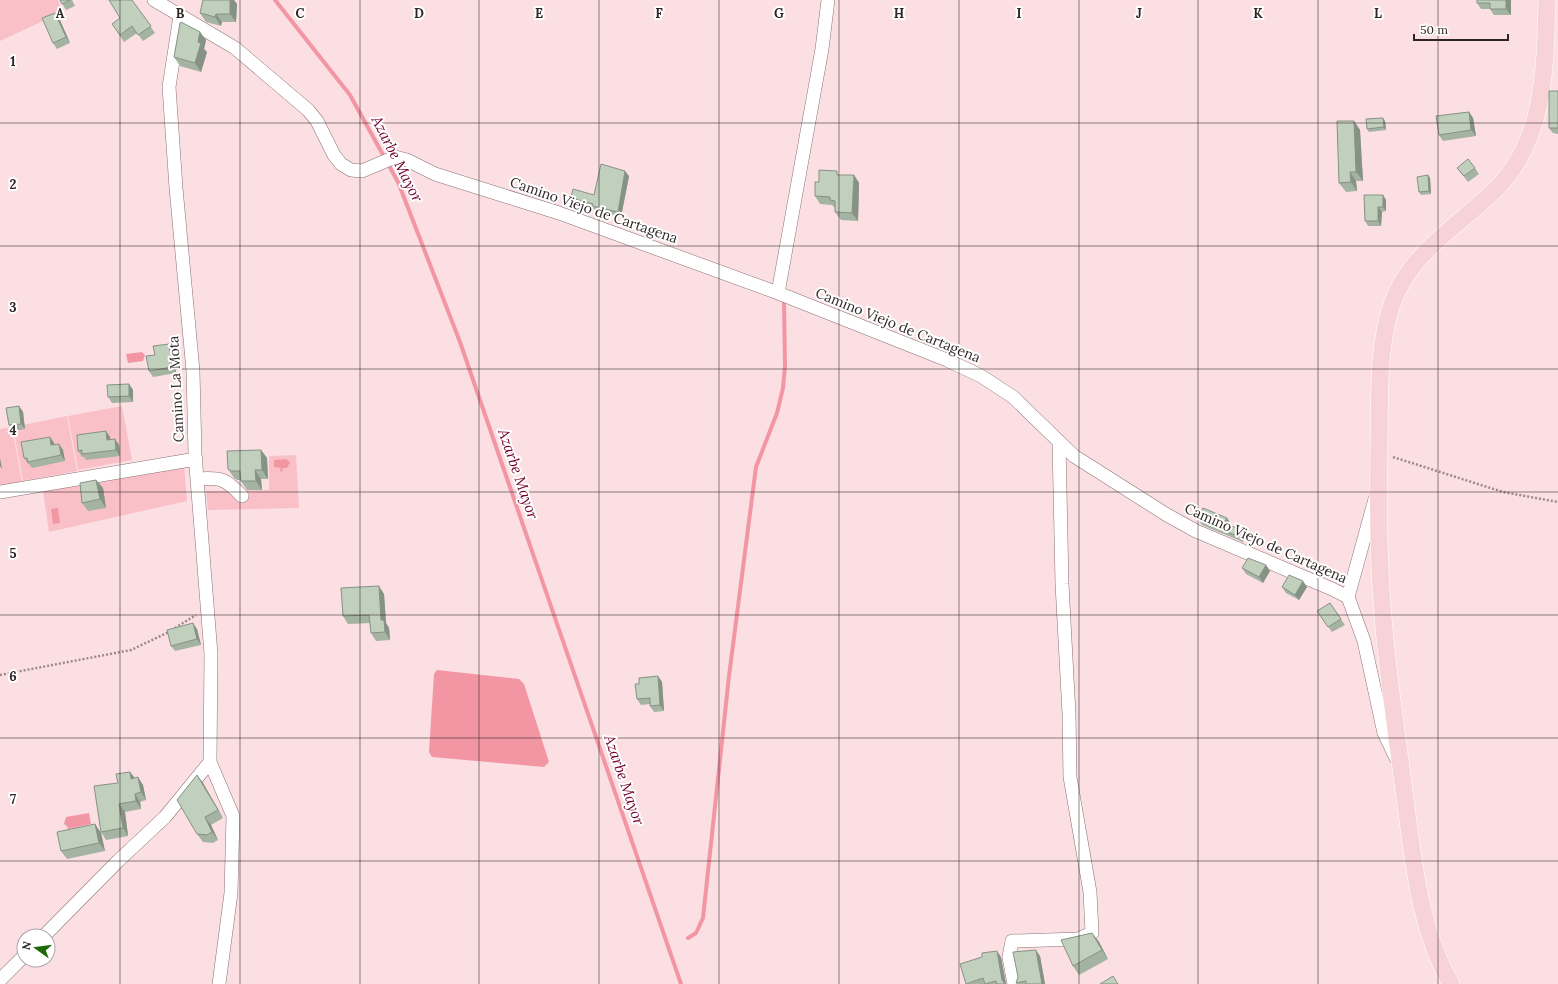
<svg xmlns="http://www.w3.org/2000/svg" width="1558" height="984" font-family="Lora,serif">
	<rect width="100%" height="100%" fill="#fbdfe2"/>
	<path fill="#fac0c8" d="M0,0H58L63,12L0,41Z
		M122,406L132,460L78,470L68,416Z
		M67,416L77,471L23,481L13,427Z
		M12,427L22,482L0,486V429Z
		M296,455L299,508L208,510L206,491L269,490V456Z
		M184,466L187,501L49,532L43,491Z"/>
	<path fill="#f296a4" d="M142,352L145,355L143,361L128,363L126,354Z
		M286,459L290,462L287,468H283L282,472L280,471L281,468L274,467V460Z
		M58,508L60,523L53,524L51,509Z
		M437,670L519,679L524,684L549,762L544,767L432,757L429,752L434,674Z
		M89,813L91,824L68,829L67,826L64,824L66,817Z"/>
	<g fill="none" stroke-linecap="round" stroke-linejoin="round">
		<path stroke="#f296a4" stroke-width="4" d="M275,0L350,95L398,182L460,342L681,984
			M688,938L696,933L703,918L729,676L756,467L777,413L783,388L785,366L784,301"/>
		<g stroke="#8a7275" stroke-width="14">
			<path id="minor" d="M154,0L235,48L308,110L317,121L334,155L341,164L351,170L362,171L395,157L407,160L435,174L559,213L778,293L947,360L981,376L1013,397L1074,456L1167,515L1196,531L1332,589L1348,597
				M180,16L169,87L176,188L193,371L195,454L211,654L210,762L233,816L231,893L219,984
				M778,293L822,49L828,0
				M197,479C221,477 226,479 242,496
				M0,492L196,459
				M1375,499L1348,597L1364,641L1384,733L1396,758
				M44,936L118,861L165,817L210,762
				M0,980L24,956
				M1014,984L1009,957L1012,941L1078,939L1092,933L1090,892L1070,777L1069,714L1062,584L1059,442"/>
		</g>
		<g stroke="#fff" stroke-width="18">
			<path id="major" d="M1451,984C1418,926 1413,856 1404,791C1396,728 1386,665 1382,603C1378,550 1378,497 1379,445C1380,398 1377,348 1392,304C1410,252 1460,225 1497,188C1546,138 1545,65 1547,0"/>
		</g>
		<path stroke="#9c888a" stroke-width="2.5" stroke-dasharray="2 2" stroke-linecap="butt" d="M1393,457L1503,492L1558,502
			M175,628L196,615
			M0,675L131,650L171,631"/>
		<use href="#minor" stroke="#fff" stroke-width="13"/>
		<use href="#major" stroke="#f7d3d7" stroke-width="17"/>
	</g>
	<path fill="#a5b3a3" d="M60,0H72L75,6L66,10Z
		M132,0L155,33L143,41L137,33L124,42L112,24L120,18Z
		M203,0H234L237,4L236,22H222L221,26L206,22L200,13Z
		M1477,0H1511V15H1494L1490,9H1481L1477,3Z
		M59,18L70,43L57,49L53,43Z
		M200,32L206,40L204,49L207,52L201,72L180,66L174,57Z
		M1558,91V134L1553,133L1549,128Z
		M1469,112L1473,118L1476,136L1443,141L1439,135Z
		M1354,121L1360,130L1363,181H1356L1357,191L1346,192L1339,183Z
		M1385,121L1386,130L1369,132L1367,129Z
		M1457,168H1475L1479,174L1468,182Z
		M840,175H854L859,183L858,221L841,220L835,212V208L832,205L820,204L815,196L819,182Z
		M1428,175L1430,178L1431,194L1421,195L1419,192Z
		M629,176L621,217L596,211L594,209L575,204L571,198L594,195Z
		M1383,195L1386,200V211L1382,212L1381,226H1368L1365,221Z
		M173,350L176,373L153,377L149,371L155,355Z
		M129,384L133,390V402L112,403L108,397Z
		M19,406L23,412L25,429L13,431L9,425Z
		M106,431L110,437V439L119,445L120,456L86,460L84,457H82L78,451Z
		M50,437L54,443V445L63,450L65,461L32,468L29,464H28L24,458Z
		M261,450L267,458L268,479H261L262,490H247L241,481V480H237L234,478L228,469Z
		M96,480L103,488L106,508L88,511L82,503Z
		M1227,518L1230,523L1229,525L1242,530L1245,536L1243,542L1202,525L1198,519Z
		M1266,565L1270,571L1263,583L1246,574L1242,568Z
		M1282,587H1307L1299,600L1286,593Z
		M384,594L386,623L389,628L390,640L376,641L371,633L370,623L348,624L343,616Z
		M1334,609L1345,625L1332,632L1317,611Z
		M197,629L201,645L175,651L171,646Z
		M658,676L662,682L664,711L654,712L650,706V704L641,705L637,699L639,684Z
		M130,772L135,778L143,785L146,800L140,802L141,809L125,812L128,836L106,840L101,832Z
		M197,775L203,783L223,818L211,825L218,840L213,843L203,842L197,834Z
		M95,824L101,833L105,851L67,859L61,851Z
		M1092,933L1099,942L1108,959L1079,975L1073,966Z
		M1040,956L1045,984H1017L1016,983Z
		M1001,957L1006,984H966Z"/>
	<path fill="#869284" d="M230,0H234L237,4L236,22L230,14Z
		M1506,0H1511V15L1506,9Z
		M55,13L59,18L70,43L66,37Z
		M216,14L222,22L221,26L215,17Z
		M200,32L206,40L204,49L207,52L201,72L195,63L198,42Z
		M1469,112L1473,118L1476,136L1471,130Z
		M1383,118L1385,121L1386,130L1384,127Z
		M1354,121L1360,130L1363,181L1356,172Z
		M625,171L629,176L621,217L618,212Z
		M1350,172L1356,181L1357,191L1351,182Z
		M854,175L859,183L858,221L852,213Z
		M1428,175L1430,178L1431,194L1429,191Z
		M1383,195L1386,200V211L1383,207Z
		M1378,207L1382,212L1381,226L1378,221Z
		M169,344L173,350L176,373L172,367Z
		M129,384L133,390V402L129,396Z
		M19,406L23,412L25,429L21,424Z
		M106,431L110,437L111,446L107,440Z
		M50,437L54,443L55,451L51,445Z
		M115,439L119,445L120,456L116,450Z
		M59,444L63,450L65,461L61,455Z
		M261,450L267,458L268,479L262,470Z
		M0,458L2,469L0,466Z
		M255,470L261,479L262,490L256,481Z
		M96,480L103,488L106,508L100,499Z
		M1227,518L1230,523L1228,528L1224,523Z
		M1242,530L1245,536L1243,542L1239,537Z
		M1266,565L1270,571L1263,583L1259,577Z
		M1303,581L1307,587L1299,600L1295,595Z
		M379,586L384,594L386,623L389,628L390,640L385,632L381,620Z
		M193,623L197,629L201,645L197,639Z
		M658,676L662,682L664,711L660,705Z
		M130,772L135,779H131Z
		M197,775L203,783L223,818L218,810Z
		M138,777L143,785L146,800L141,792Z
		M135,794L140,802L141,809L136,801Z
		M119,804L125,812L128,836L123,828Z
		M205,817L211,825L218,840L212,832Z
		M95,824L101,833L105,851L99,843Z
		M1092,933L1099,942L1108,959L1102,950Z
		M1036,950L1040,956L1045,984H1042Z
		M997,951L1001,957L1006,984H1005L1002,980Z"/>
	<path fill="#c0d0bd" stroke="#869284" d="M60,0H70L62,4Z
		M109,0H132L151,26L138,35L132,26L120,35L112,24L120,18Z
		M203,0H230V14H216L215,17L200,13Z
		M1477,0H1506V9H1490V3H1477Z
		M55,13L66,37L53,43L42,18Z
		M181,22L200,32L198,42L201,43L195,63L174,57L180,23Z
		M1549,91H1558V128H1549Z
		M1469,112L1471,130L1439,135L1436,116Z
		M1383,118L1384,127L1367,129L1366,119Z
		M1337,121H1354L1356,172H1350L1351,182L1339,183Z
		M1468,159L1475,168L1464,176L1457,168Z
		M601,164L625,171L618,212L592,206L593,204L571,198L573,189L594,195Z
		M819,170L837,171V175H854L852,213L835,212V201L830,200V197L815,196V182H819Z
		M1428,175L1429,191L1419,192L1417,177Z
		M1364,195H1383V207H1378V221H1365Z
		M169,344L172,367L149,371L146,356L155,355L153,346Z
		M129,384V396L108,397L107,385Z
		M19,406L21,424L9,425L6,408Z
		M106,431L107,440L115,439L116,450L82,454V450L78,451L77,435Z
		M50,437L51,445L59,444L61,455L28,462L27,458H24L21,442Z
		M261,450L262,470H255L256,481H241L240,471H231L228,469L227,451Z
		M96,480L100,499L82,503L80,483Z
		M1203,508L1227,518L1224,523L1242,530L1239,537L1198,519Z
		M1248,558L1266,565L1259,577L1242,568Z
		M1289,575L1303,581L1295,595L1282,587Z
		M379,586L381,620H384L385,632L371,633L369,615L343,616L341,588Z
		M1330,603L1341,619L1328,627L1317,611Z
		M193,623L197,639L171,646L167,630Z
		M658,676L660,705L650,706V698L637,699L635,684H639V678Z
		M130,772L131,779L138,777L141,792L135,794L136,801L119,804L123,828L101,832L94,786L118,783L116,774Z
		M197,775L218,810L205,817L212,832L207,835L197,834L177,800Z
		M95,824L99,843L61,851L57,832Z
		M1092,933L1102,950L1073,966L1061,940Z
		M1036,950L1042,984H1026V981L1016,983L1018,977L1013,952Z
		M997,951L1002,980L1005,984H997L996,981L985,984L983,978L966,984L960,964L982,957V953Z
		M1113,976L1118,984H1100Z"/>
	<path fill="none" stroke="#2f2526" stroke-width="1" stroke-opacity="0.55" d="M120,0V984M240,0V984M360,0V984M479,0V984M599,0V984M719,0V984M839,0V984M959,0V984M1079,0V984M1198,0V984M1318,0V984M1438,0V984M0,123H1558M0,246H1558M0,369H1558M0,492H1558M0,615H1558M0,738H1558M0,861H1558"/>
	<g text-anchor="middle" stroke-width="4" stroke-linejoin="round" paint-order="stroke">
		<g font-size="14" fill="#2f2526" stroke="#fff">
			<text transform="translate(594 210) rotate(19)" y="5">Camino Viejo de Cartagena</text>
			<text transform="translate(898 325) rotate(22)" y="5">Camino Viejo de Cartagena</text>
			<text transform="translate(176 389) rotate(-93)" y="5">Camino La Mota</text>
			<text transform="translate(1266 543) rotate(24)" y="5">Camino Viejo de Cartagena</text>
		</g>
		<g font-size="15" font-style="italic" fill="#73012b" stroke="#fff">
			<text transform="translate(397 159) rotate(63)" y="5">Azarbe Mayor</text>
			<text transform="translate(518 474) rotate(71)" y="5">Azarbe Mayor</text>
			<text transform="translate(624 780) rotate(71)" y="5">Azarbe Mayor</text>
		</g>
	</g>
	<g font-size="13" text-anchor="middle" font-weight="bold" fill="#2f2526" stroke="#fff" stroke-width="4" stroke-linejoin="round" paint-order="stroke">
		<text x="60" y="18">A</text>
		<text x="180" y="18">B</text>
		<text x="300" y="18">C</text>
		<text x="419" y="18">D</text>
		<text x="539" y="18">E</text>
		<text x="659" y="18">F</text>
		<text x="779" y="18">G</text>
		<text x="899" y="18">H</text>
		<text x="1019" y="18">I</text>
		<text x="1139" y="18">J</text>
		<text x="1258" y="18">K</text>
		<text x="1378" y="18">L</text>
		<text x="13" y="66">1</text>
		<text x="13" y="189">2</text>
		<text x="13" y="312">3</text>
		<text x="13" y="435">4</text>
		<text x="13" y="558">5</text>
		<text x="13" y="681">6</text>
		<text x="13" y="804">7</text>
	</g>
	<g transform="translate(36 948) rotate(284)"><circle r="19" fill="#ffffff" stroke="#aca8a8"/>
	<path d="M0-3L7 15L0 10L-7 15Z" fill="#1a6806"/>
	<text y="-6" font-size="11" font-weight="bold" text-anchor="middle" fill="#2f2526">N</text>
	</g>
	<path d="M1414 34v6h94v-6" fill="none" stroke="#2f2526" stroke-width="2"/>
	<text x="1420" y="34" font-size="12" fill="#2f2526" stroke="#ffffff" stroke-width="3" paint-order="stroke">50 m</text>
</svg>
